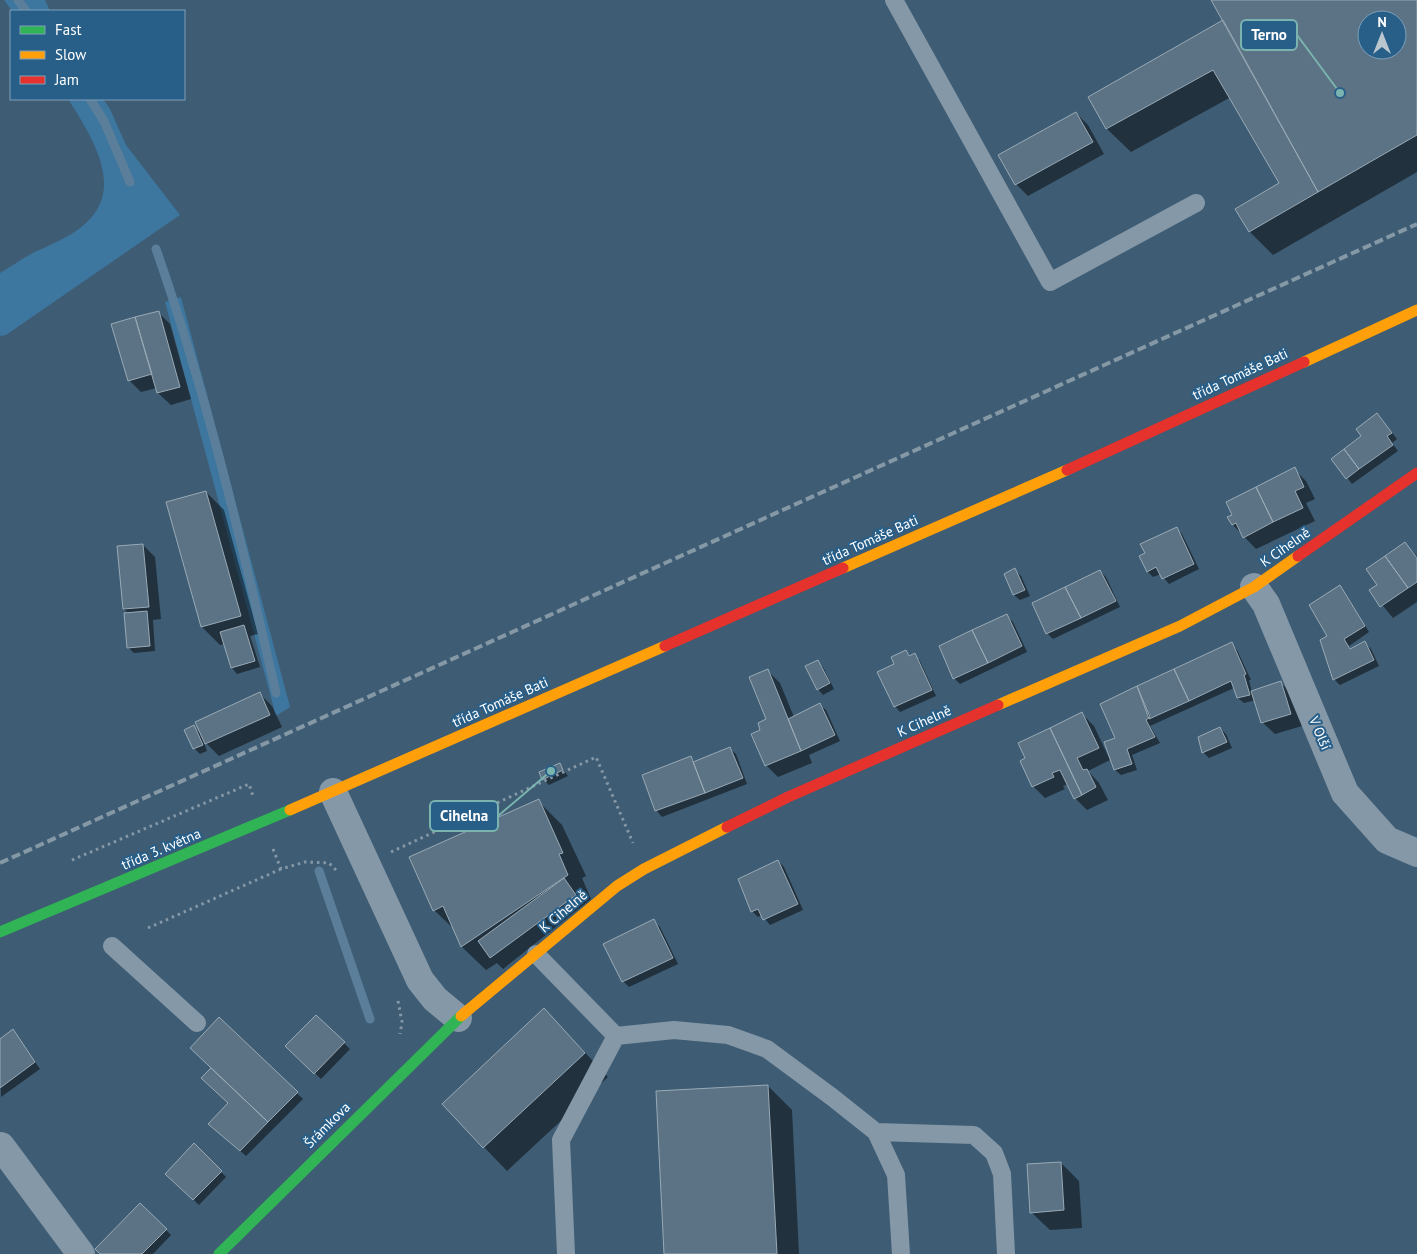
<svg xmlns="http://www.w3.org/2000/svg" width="1417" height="1254" font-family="'PT Sans',sans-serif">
	<rect width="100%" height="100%" fill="#3e5c73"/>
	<path fill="#3d769e" d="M4,0H45L50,11H12Z
		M68,99H103L110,109L126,145L180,215L6,335L0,336V273C10,267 19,261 29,255C48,245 70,238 86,223C126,187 90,134 68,99Z
		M181,297L290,707L276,716L165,302Z"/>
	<path fill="#0007" fill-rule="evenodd" d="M1213,0H1417V172L1273,255L1250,232L1236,209L1280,184L1231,97L1131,152L1107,129L1090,98L1224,21ZM1367,20H1397V50H1367Z
		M1076,113L1088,125L1104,154L1028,196L1016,184Z
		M158,312L170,324L191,399L171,405L158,393L157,388L141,392L129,380Z
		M1377,414L1397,439L1392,443L1398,451L1352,484L1333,459L1363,437Z
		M1294,469L1306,481L1315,499L1306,503L1315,521L1256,549L1233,525Z
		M206,492L224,510L258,634L250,636L260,667L237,674L232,668L224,644L220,645L202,627Z
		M1176,528L1182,534L1199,569L1169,584L1161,574L1153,577L1148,572Z
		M1405,544L1417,556V602L1393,618L1370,590L1378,585Z
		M143,545L155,557L161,619L153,620L155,651L134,653L128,647L129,614L124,609Z
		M1015,570L1021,576L1030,596L1020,600L1014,595L1005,575Z
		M1100,571L1106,577L1120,607L1053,639L1047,633Z
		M1340,586L1369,632L1349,646L1351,650L1365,643L1371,649L1379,666L1340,685L1334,679Z
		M1007,616L1013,622L1027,652L960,684L954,678Z
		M1231,644L1237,650L1251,680H1249L1252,692L1281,683L1293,695L1302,726L1275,734L1262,722L1256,700L1244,703L1238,698L1234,688L1150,726L1160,743L1132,755L1137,770L1121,775L1115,770L1106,743L1117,739Z
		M905,652L911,657L915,655L920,661L936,696L900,712L895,706L896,664Z
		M818,662L823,667L834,689L823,695L818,689Z
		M768,671L780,683L794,717L820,705L826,710L840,741L809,755L812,763L778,777L766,765L762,730L768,720Z
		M260,694L272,706L282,727L219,756L203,740L207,751L200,754L194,748V727L203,736Z
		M1082,714L1094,726L1110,760L1088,771L1099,783L1108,800L1087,810L1075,798L1068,784L1063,786L1065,789L1045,798L1033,786Z
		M1220,728L1226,734L1232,748L1209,758L1203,752Z
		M730,749L736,754L747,784L662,817L657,811L643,775L690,757L695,762Z
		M559,764L568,776L549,785L543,779Z
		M538,801L562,825L586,876L582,878L591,899L503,969L497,963L486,970L462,947L456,931L434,910Z
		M778,861L784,867L803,910L770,925L762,915L758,917L752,911Z
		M654,921L660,927L678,964L629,987L623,981Z
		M544,1009L608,1077L507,1171L484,1147Z
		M316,1016L350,1049L321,1079L287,1046Z
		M219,1019L303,1099L246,1156L215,1129L230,1103L203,1078L212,1068Z
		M13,1031L40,1069L1,1097L0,1040Z
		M768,1086L792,1110L799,1254H666Z
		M194,1145L226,1177L199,1205L167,1174Z
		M1061,1163L1079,1181L1082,1228L1050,1230L1031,1212Z
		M140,1204L171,1235L153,1254H102Z"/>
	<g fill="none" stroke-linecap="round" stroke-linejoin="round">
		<path stroke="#5b7f9a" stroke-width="9" d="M18,0L26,11
			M90,99L104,121L130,182
			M156,249C207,394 242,544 276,693
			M319,871L370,1019"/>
	</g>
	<path fill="#5b7385" stroke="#99aab6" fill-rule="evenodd" d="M1211,0H1417V135L1318,192ZM1367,20H1397V50H1367Z
		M1223,20L1318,192L1249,232L1235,209L1279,183L1213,70L1106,129L1088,97Z
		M1076,112L1093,142L1015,185L998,155Z
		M159,311L180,387L157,393L135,317Z
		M135,317L152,374L128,381L111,324Z
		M1377,413L1392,433L1387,436L1393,445L1359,469L1344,449L1361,436L1356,429Z
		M1344,449L1359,469L1346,479L1331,459Z
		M1295,467L1304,487L1295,491L1303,508L1273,522L1256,487Z
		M1256,487L1273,522L1243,538L1236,523L1232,525L1227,517L1232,515L1226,502Z
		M206,491L241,616L201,627L166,502Z
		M1177,527L1194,564L1162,579L1156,567L1147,572L1139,556L1145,553L1140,544Z
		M1405,542L1417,558V582L1408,588L1385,556Z
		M143,544L149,607L123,609L117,546Z
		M1385,556L1408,588L1380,607L1369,590L1377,585L1366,569Z
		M1015,568L1025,590L1013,595L1004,574Z
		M1100,570L1116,601L1081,618L1065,587Z
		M1340,585L1365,626L1344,639L1350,649L1365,641L1374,660L1333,680L1320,640L1327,636L1309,605Z
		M1065,587L1081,618L1046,634L1032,603Z
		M147,611L150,646L127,648L124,613Z
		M1007,614L1022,646L988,663L972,630Z
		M244,625L255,661L231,668L220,632Z
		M972,630L988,663L953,679L939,646Z
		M1232,642L1246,674L1244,675L1250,695L1237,698L1231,681L1189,701L1174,669Z
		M906,650L909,656L915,653L932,690L894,707L877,672L894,664L891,657Z
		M818,660L830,683L817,690L805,666Z
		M768,669L801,751L765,766L751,734L760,730L758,723L766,719L749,677Z
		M1174,669L1189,701L1149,719L1137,686Z
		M1281,681L1291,714L1261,723L1251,691Z
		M1137,686L1150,717L1146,720L1155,737L1127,749L1132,764L1114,770L1104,742L1115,738L1100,704Z
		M260,692L270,715L205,744L195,722Z
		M820,703L835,735L801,751L788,719Z
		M1082,712L1099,748L1077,758L1083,770L1087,769L1096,787L1082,795L1050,728Z
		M194,725L203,745L193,749L184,730Z
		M1220,727L1227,742L1202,753L1198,737Z
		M1050,728L1082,795L1074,799L1060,770L1052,773L1054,777L1032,787L1020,761L1025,758L1018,743Z
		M730,747L743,778L705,793L693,762Z
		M691,756L705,793L655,811L642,775Z
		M560,763L563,770L542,780L539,772Z
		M539,799L563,853L559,854L568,875L461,947L443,906L433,911L409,857Z
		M778,860L798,904L763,920L758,909L751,912L738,879Z
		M564,878L576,895L490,958L478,941Z
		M654,919L673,958L622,982L603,944Z
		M544,1008L585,1053L483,1148L442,1104Z
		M316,1015L345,1042L314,1074L285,1046Z
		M219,1017L298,1092L268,1122L190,1048Z
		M13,1029L35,1062L0,1088V1039Z
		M211,1068L268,1122L240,1151L208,1124L228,1103L201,1078Z
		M768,1085L777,1254H664L656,1091Z
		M194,1143L222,1171L193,1200L165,1174Z
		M1061,1162L1064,1210L1030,1213L1027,1164Z
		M140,1203L167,1229L142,1254H100L95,1249Z"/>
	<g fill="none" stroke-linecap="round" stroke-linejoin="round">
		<path stroke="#8598a8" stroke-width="3" stroke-dasharray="2.5 4" stroke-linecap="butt" d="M273,849L281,869L305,862L329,863L336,870
			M391,852L596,757L633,843
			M72,860L249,784L253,796
			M148,928L281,869
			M398,1001L402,1022L400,1034"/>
		<path stroke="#8598a8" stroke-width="18" d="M894,0L1050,282L1196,203
			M112,946L197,1023
			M536,954L616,1036L674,1030L728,1035L767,1049L832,1097L876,1132L896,1175L901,1254
			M876,1132L974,1135L994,1153L1002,1174L1006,1254
			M566,1254L561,1140L616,1036"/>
		<path stroke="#8598a8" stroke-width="28" d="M1254,587L1266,604L1345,793L1387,840L1417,853
			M333,792L420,980L435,999L458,1018
			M1,1146L81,1254"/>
		<path stroke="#30b455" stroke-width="11" d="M0,932L290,810
			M219,1254L461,1016"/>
		<path stroke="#ff9f0a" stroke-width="11" d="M1304,362L1417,310
			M843,568L1067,470
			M998,705L1180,626L1254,587L1298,556
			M290,810L665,646
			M461,1016L617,886L644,869L727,827"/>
		<path stroke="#e5322d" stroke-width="11" d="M1067,470L1304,362
			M1298,556L1417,473
			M665,646L843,568
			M727,827L788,797L998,705"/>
		<path stroke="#8598a6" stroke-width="4" stroke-dasharray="9 4" stroke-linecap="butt" d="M0,863L1417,224"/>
	</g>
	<g text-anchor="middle" stroke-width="4" stroke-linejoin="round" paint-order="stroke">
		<g font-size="14" fill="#fff" stroke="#285f89">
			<text transform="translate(1240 374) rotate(-25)" y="5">třída Tomáše Bati</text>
			<text transform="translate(870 540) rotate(-24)" y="5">třída Tomáše Bati</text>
			<text transform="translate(1285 547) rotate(-35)" y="5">K Cihelně</text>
			<text transform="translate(500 702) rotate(-24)" y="5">třída Tomáše Bati</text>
			<text transform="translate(924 721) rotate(-24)" y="5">K Cihelně</text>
			<text transform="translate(1320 733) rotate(67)" y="5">V Olší</text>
			<text transform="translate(161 849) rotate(-23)" y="5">třída 3. května</text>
			<text transform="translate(563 911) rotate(-40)" y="5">K Cihelně</text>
			<text transform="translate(327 1125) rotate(-45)" y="5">Šrámkova</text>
		</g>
	</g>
	<path fill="none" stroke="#7bb4af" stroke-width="2" d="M1340 93L1297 35M551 771L498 816"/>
	<g fill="#7bb4af" stroke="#285f89" stroke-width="2">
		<circle cx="1340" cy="93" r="5"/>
		<circle cx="551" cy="771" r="5"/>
	</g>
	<g fill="#285f89" stroke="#7bb4af" stroke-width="2">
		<rect x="1241" y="20" width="56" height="30" rx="5"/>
		<rect x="430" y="801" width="68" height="30" rx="5"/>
	</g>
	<g font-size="15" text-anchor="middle" font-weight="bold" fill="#fff">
		<text x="1269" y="40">Terno</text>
		<text x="464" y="821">Cihelna</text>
	</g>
	<rect x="10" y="10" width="175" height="90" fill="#285f89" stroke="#7e9fb8"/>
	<rect x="20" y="26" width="25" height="8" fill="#30b455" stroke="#7e9fb8"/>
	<text x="55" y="35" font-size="15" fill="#ffffff">Fast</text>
	<rect x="20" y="51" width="25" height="8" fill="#ff9f0a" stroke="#7e9fb8"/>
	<text x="55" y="60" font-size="15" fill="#ffffff">Slow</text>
	<rect x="20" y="76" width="25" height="8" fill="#e5322d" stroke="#7e9fb8"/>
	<text x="55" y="85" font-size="15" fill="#ffffff">Jam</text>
	<g transform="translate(1382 35)"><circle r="24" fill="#285f89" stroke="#7e9fb8"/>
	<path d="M0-4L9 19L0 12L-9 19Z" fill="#bbc6ce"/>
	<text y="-8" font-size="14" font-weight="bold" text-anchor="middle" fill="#ffffff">N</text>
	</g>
</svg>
